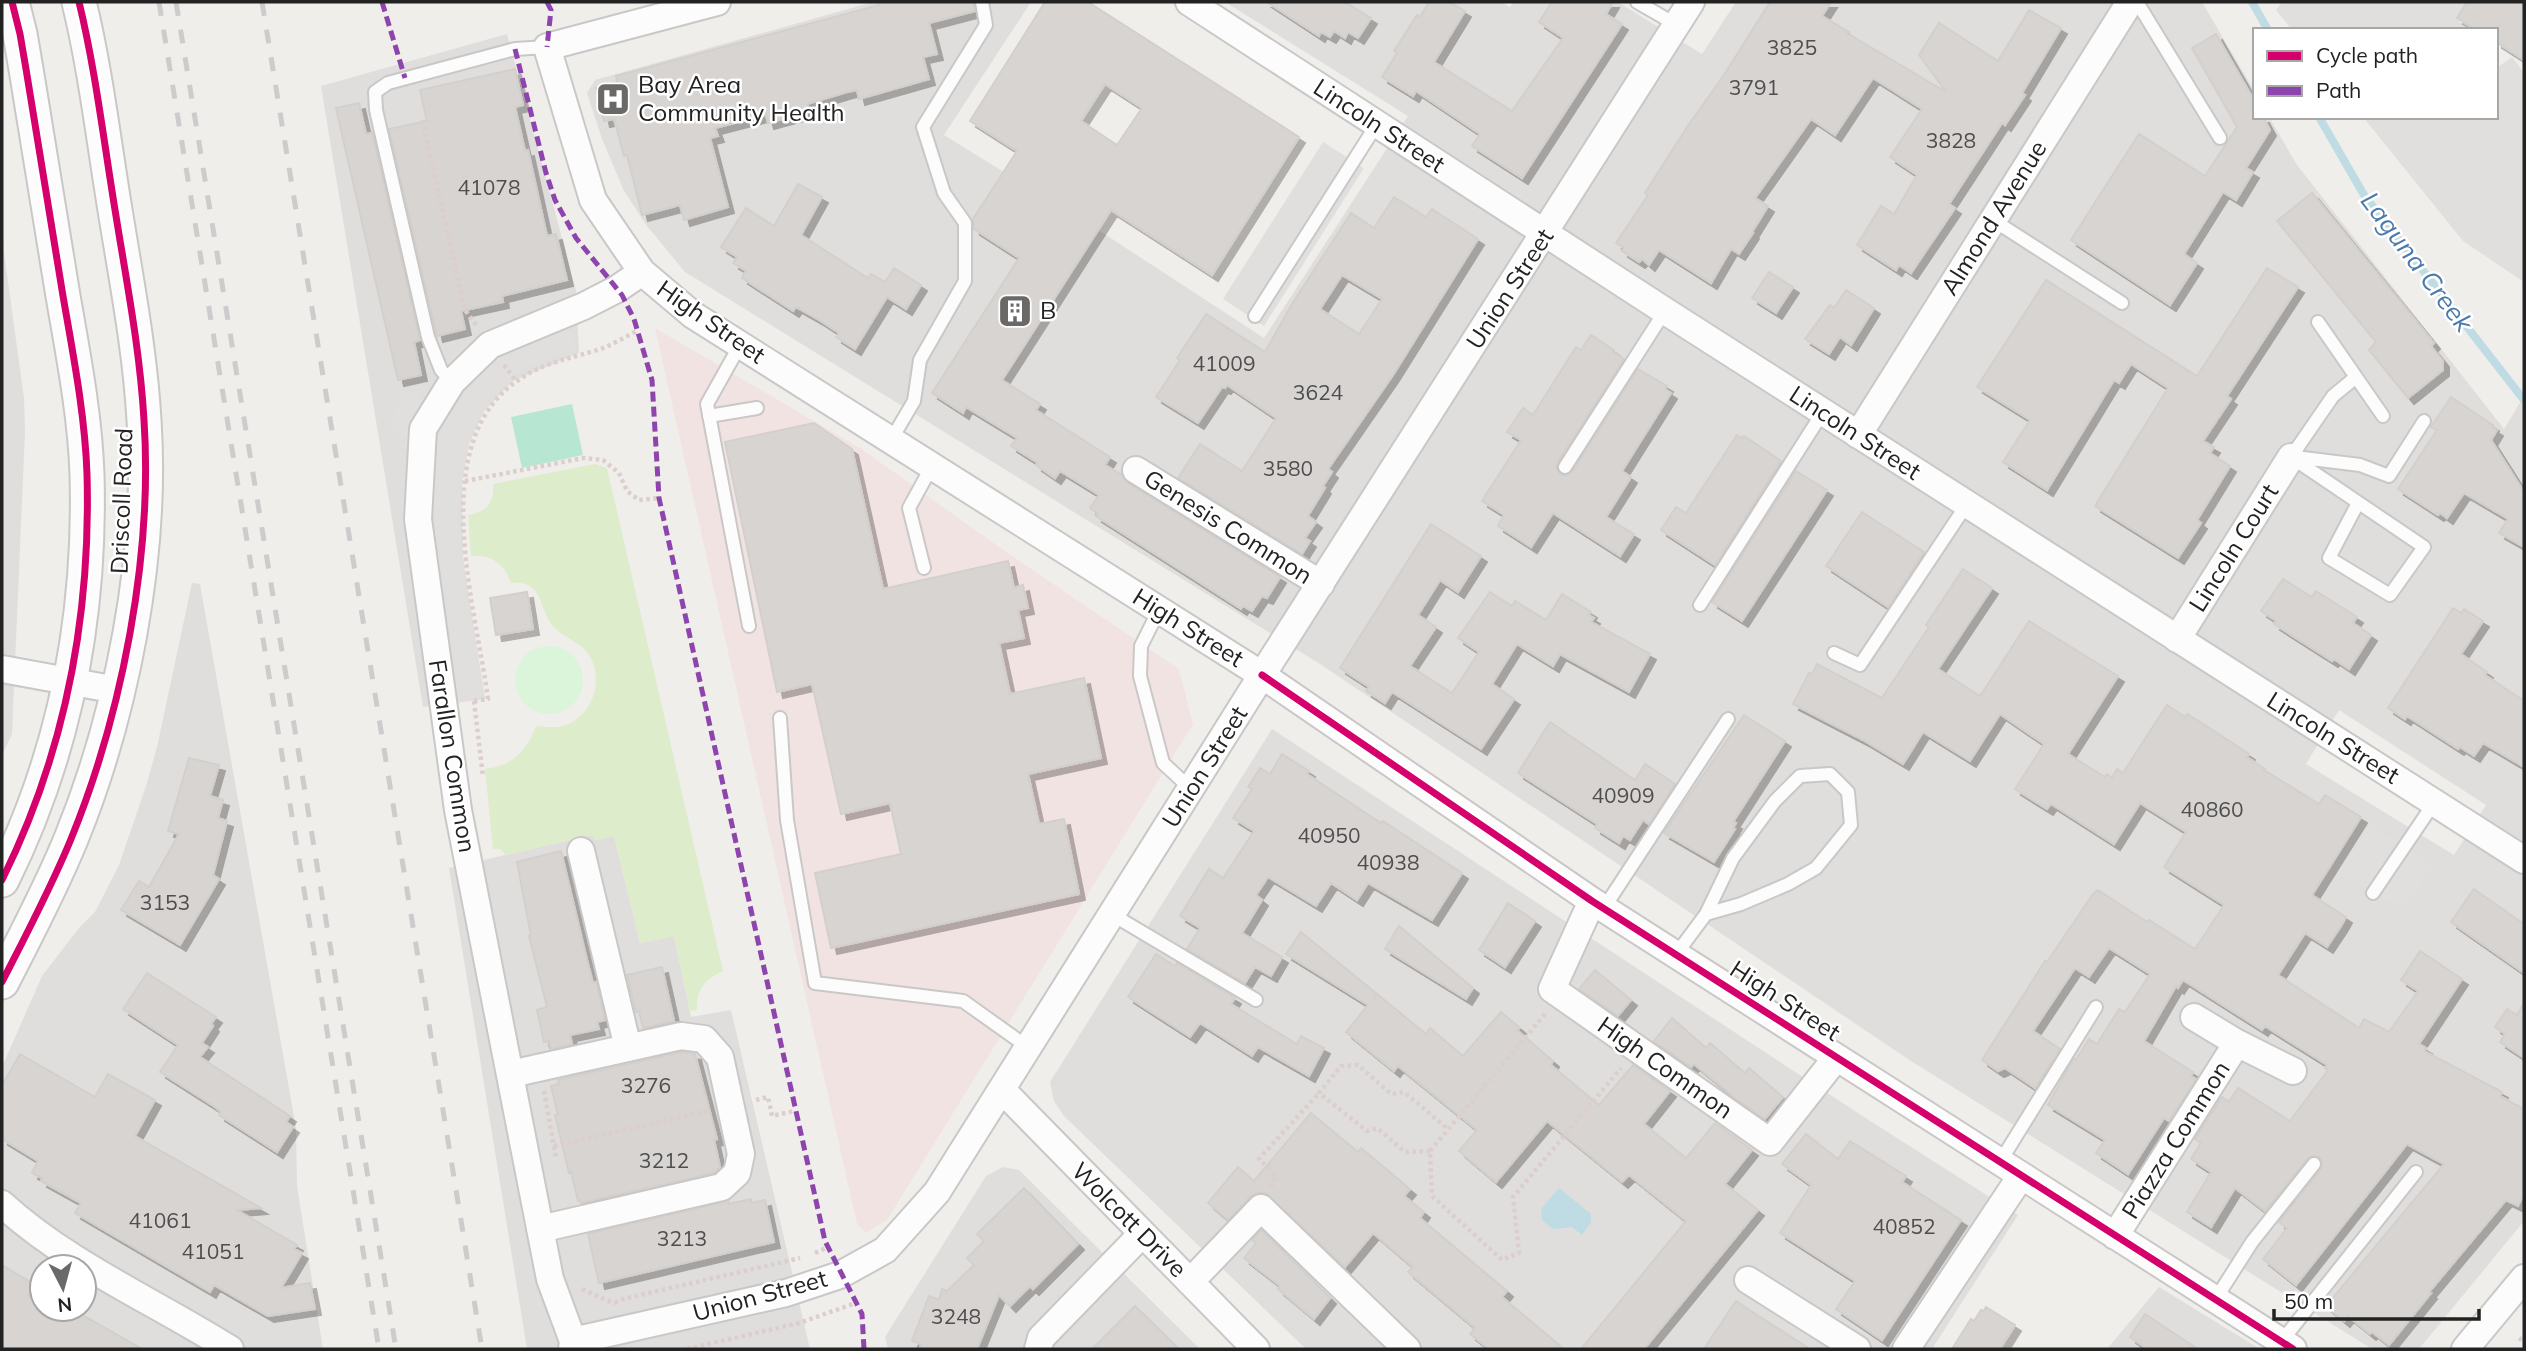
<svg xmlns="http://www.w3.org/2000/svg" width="2526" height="1351" font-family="Mulish,sans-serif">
	<defs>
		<filter id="shadow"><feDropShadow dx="6" dy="6" stdDeviation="0" flood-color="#0004"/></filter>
	</defs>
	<rect width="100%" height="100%" fill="#f0eeeb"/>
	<path fill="#dfdedc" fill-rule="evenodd" d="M873,2H1031L944,135L1106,235L1264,338L1408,116L1225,2H1501L1510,7L1514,2H1618L1702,54L1736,2H2202L2255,92V117H2269L2297,165L2504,429L2524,396V1221L2419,1349H2372L1911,1061L1320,664L685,272L647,226L624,191L602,139L587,93L595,80ZM2339,710L2486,805L2454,855L2306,764Z
		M507,34L576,290L579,353L513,381L484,411L469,444L462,482L463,558L485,699L423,707L321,86Z
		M2,238L24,398L25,431L12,734L2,755Z
		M192,583L200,584L296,1128L297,1186L323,1349H2V1067L42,976L79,928L95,912L119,865L146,786L157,747ZM42,1267H84V1309H42Z
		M1272,729L1864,1117L2018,1215L1932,1349H1306L1064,1116L1054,1101L1050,1082Z
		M592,835L596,840L614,836L640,943L674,936L691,1017L731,1010L810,1349H527L449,868Z
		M1003,1167L1019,1170L1200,1349H888L885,1337L986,1176Z
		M2159,1287L2260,1349H2107Z"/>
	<path fill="#f1e3e1" d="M655,328L860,448L1009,554L1179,669L1193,724L887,1220L866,1233L857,1224Z"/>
	<path fill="#ddeccb" d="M595,464L607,468L723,971C705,979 696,990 697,1010L690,1011L674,936L640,943L614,836L596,840L591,835L506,855L500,849H493L485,769C512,766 527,751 536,726C545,727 554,728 563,726C592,718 605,680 589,655C579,640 562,638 552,625C539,608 543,579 511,583C505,564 490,554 471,556L468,515C486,513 495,502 493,484Z"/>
	<path fill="#daf5da" d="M515 680a34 34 0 1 1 68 0a34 34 0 1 1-68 0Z"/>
	<path fill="#b7e6d2" d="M572,404L583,455L522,468L511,417Z"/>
	<path fill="#e0dfde" d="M2282,2H2467L2457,18L2467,30H2292L2276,10Z
		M2512,57L2524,73V282L2463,241L2363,117H2496V66L2498,67Z
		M1323,142L1364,168L1264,326L1223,299Z
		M562,300L577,351L548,358L524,370L503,386L483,410L472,433L464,459L458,515L461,555L484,698L433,704L413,441L389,432L403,390L428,398L458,347L488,331Z
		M2371,825L2434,865L2404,910L2338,871Z"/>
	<path fill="#bfdbe3" d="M1559,1188L1591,1214V1222L1582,1235L1572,1227L1553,1229L1542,1220L1541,1209Z"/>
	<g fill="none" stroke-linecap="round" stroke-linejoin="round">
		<path stroke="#bfdbe3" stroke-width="8" d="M2252,2L2268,30
			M2319,117L2364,195L2524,400"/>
	</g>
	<path fill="#d7d4d2" stroke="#d3d0cc" stroke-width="2" fill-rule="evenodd" filter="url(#shadow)" d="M878,2H973L975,11L929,23L937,54L923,57L929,79L859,99L857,90L847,92L807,104L809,112L768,123L766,115L715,128L718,136L710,138L728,207L684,220L680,205L642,215L627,155L624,156L614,119L604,121L596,88L617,83L616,76L879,5Z
		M1045,2H1088L1299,137L1212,275L1111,210L1002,380L1040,404L1036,410L1110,457L1105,465L1122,475L1128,483L1280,577L1267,598L1262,596L1252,611L1243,606L1241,609L1096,516L1098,514L1090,508L1099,495L1060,471L1055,478L1036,465L1038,463L1011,446L1017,438L966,407L963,413L932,393L1019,258L974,229L973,219L1017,151L970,121ZM1105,84L1142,108L1117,145L1081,121Z
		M1267,2H1345L1371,18L1358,38L1348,32L1345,38L1334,31L1330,37L1321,32L1319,36Z
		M1429,2H1449L1465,11L1434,62L1512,111L1563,38L1539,22L1552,2H1613L1606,14L1622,24L1522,178L1472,146L1480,134L1416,91L1413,96L1382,77L1397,53L1394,51L1417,15L1420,17Z
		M1770,2H1831L1822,16L1849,32L1847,33L1946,92L1919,55L1939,23L1998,61L2029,10L2061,28L2022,93L2025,95L2005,125L2002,123L1949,204L1955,208L1911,273L1899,265L1896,270L1857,245L1881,206L1894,214L1917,175L1890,157L1922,109L1873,78L1835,135L1811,119L1755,198L1768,206L1752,232L1753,233L1739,254L1731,249L1711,283L1659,250L1649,265L1642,259L1639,262L1622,251L1624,248L1616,243L1648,195L1645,193L1687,127L1724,75Z
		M2467,2H2524V60L2496,42V30H2476L2457,18Z
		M2216,34L2255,102V117H2263L2270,130L2246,168L2253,172L2236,200L2223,192L2184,254L2197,263L2170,305L2071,240L2139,134L2205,176L2237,127L2192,48Z
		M515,69L523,105L515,107L525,151L528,150L547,236L556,234L567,280L502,296L503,302L461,311L465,329L437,336L389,129L427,121L420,90Z
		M359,103L366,134L372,133L420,340L414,342L421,375L398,380L336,108Z
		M798,184L822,197L801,235L868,278L871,274L885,282L894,268L921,285L906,309L887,297L855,349L836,337L839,333L819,320L796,307L793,311L742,278L746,271L733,263L737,257L721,247L746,208L774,226Z
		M2312,193L2434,343L2431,346L2443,361V370L2408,398L2369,350L2376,342L2277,221Z
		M1394,197L1426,217L1432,209L1478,239L1393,375L1328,469L1332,472L1323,486L1325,488L1309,514L1308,516L1316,522L1305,538L1310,541L1302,554L1178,478L1200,444L1242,471L1276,418L1227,385L1225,388L1222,387L1198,423L1156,397L1180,360L1177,358L1206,314L1265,352L1292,304L1351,213L1374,228ZM1342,275L1382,299L1359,334L1320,309Z
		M2267,268L2298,287L2227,396L2231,399L2203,441L2214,447L2210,453L2230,466L2197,520L2201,523L2178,558L2095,506L2168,388L2131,364L2119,383L2114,380L2047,490L2003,462L2030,420L1977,387L2046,280L2197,376Z
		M1769,272L1793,287L1776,313L1752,298Z
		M1846,290L1874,308L1851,345L1840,337L1829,354L1805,339L1830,305L1834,308Z
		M1591,335L1614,350L1613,352L1624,359L1558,462L1556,467L1560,474L1565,476L1572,472L1638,369L1667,386L1665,389L1671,393L1622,471L1631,477L1606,517L1634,534L1620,556L1553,513L1531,547L1498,526L1504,515L1482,501L1521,440L1507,432L1523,408L1533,415L1576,347L1581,350Z
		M2451,397L2493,425L2492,427L2497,430L2491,440L2524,492V547L2499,533L2508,519L2464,493L2447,518L2440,513L2438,515L2398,489L2437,430L2431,427Z
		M814,423L852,449L883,589L1008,561L1014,588L1023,585L1028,608L1018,610L1024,638L999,643L1010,694L1084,678L1101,758L1028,774L1039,824L1064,819L1079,894L831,948L815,873L901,854L890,803L841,814L812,684L777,692L725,442Z
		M1737,435L1742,438L1744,436L1781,461L1715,565L1661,530L1676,507L1686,513Z
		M1796,471L1827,490L1742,621L1712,602Z
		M1862,512L1924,552L1888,607L1826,566Z
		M1431,524L1481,556L1458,592L1440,580L1418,615L1436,627L1410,666L1452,693L1479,652L1458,638L1490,592L1512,606L1515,601L1546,620L1562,594L1591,612L1589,615L1594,618L1591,622L1650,654L1629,692L1560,654L1553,666L1517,644L1492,684L1514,699L1481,749L1392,692L1385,703L1366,691L1369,687L1340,668Z
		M1963,569L1992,588L1938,669L1980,696L2029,621L2118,676L2068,754L2105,777L2107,774L2112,778L2117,769L2123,773L2167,705L2185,717L2187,714L2205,725L2249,754L2247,757L2265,769L2264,770L2319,804L2325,795L2361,817L2312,895L2346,917L2341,926L2327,947L2305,933L2278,975L2359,1028L2364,1019L2389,1032L2418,991L2401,980L2420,951L2462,979L2419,1044L2426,1048L2424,1051L2502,1092L2500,1096L2524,1109V1194L2518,1206L2506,1200L2429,1292L2431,1293L2389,1345L2372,1332L2370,1334L2348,1316L2344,1321L2326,1306L2444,1164L2407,1144L2296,1285L2263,1259L2287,1228L2279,1222L2321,1169L2322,1161L2319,1157L2311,1156L2307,1159L2265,1211L2235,1188L2211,1227L2187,1212L2211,1172L2191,1159L2201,1143L2195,1139L2222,1097L2229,1102L2238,1088L2290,1121L2328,1070L2325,1068L2327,1065L2265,1026L2262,1030L2183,980L2178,988L2176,986L2144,1041L2193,1072L2191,1076L2196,1079L2169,1121L2164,1118L2128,1174L2096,1153L2105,1140L2048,1105L2074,1058L2076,1060L2089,1039L2097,1044L2119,1009L2125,1012L2150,974L2109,948L2089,977L2075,968L2033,1031L2060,1049L2035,1088L2005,1068L1998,1071L1982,1060L2045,961L2047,962L2093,894L2098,890L2147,922L2149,920L2195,949L2224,905L2164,867L2186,832L2140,803L2114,844L2051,804L2047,809L2015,789L2044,744L2000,714L1970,761L1923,732L1903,764L1863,740L1793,704L1809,673L1812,674L1817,664L1882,698L1929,627L1926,625Z
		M2283,579L2312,597L2316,591L2357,617L2353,623L2371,635L2349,669L2334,659L2332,661L2274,624L2276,621L2261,611Z
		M527,592L533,629L496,635L490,598Z
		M2453,608L2461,613L2464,609L2483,621L2461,654L2487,672L2485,675L2524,701V767L2483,743L2474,756L2460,747L2458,749L2407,716L2405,719L2388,708Z
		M1744,715L1785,741L1733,822L1736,823L1733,828L1735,829L1714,862L1664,833Z
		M1550,722L1635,780L1645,764L1675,784L1649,824L1643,820L1630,840L1623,836L1619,843L1595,828L1597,824L1518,773Z
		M1282,754L1309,771L1307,774L1381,823L1383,821L1462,873L1432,920L1368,883L1357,900L1331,883L1316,906L1268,877L1256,895L1262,900L1242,933L1282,957L1271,976L1255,967L1245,983L1187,949L1200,928L1180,916L1209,869L1223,878L1254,831L1233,818L1252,789L1248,787L1260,768L1270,774Z
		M189,758L219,765L210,796L223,800L218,818L227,821L213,875L219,879L180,945L121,910L139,881L149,887L179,834L168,831Z
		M561,851L587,960L593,983L596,982L605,1020L597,1022L599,1029L570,1035L572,1044L551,1049L549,1041L544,1042L537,1010L547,1007L529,936H531L517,862Z
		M2474,889L2524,924V973L2451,922Z
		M1508,903L1535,921L1505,967L1479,950Z
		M1399,926L1473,988L1466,999L1385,949Z
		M1301,932L1377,994L1374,998L1377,994L1426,1034L1430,1028L1463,1056L1501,1012L1520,1028L1517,1030L1553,1061L1551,1065L1599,1105L1633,1065L1670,1091L1644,1124L1686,1158L1715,1123L1752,1150L1725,1184L1758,1210L1644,1349H1581L1686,1221L1629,1175L1622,1182L1547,1121L1496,1182L1459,1151L1477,1130L1398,1066L1394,1071L1346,1032L1368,1005L1286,954Z
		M1156,954L1175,966L1177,963L1235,998L1231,1004L1297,1044L1301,1036L1324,1048L1309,1076L1258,1047L1252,1056L1200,1023L1190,1037L1128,997Z
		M662,967L674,1021L643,1028L639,1011L636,1012L627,975Z
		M1595,970L1631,1000L1618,1016L1579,989Z
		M147,973L216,1017L211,1024L213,1026L202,1043L208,1047L200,1057L290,1116L286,1122L293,1127L277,1152L219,1115L221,1112L215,1107L160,1072L178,1045L123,1009Z
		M2524,1003V1058L2500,1042L2505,1034L2495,1027L2507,1009L2517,1015Z
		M1672,1018L1706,1048L1710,1043L1745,1073L1749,1068L1783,1097L1765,1119L1735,1098L1694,1064L1691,1067L1654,1041Z
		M682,1052L695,1054L717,1139L714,1140L720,1167L714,1173L581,1203V1200L578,1201L571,1172L569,1173L555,1115H558L551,1086L559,1084L558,1080Z
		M20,1054L95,1097L108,1074L155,1100L135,1136L261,1208L237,1210L297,1245L294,1249L302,1253L281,1288L310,1283L315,1309L268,1316L214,1285L210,1292L75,1213L81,1203L41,1181L42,1178L32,1173L38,1161L2,1139V1085Z
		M1311,1113L1358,1152L1361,1148L1410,1189L1404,1196L1424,1212L1420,1218L1507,1291L1502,1297L1564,1349H1489L1470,1334L1475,1328L1408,1272L1413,1267L1373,1233L1345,1267L1265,1193H1257L1250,1197L1228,1220L1208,1203L1238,1167L1254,1181Z
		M1806,1134L1838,1159L1850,1141L1906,1176L1902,1182L1961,1220L1882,1340L1836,1309L1855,1281L1780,1233L1811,1185L1782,1164Z
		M1024,1188L1078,1244L1033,1289L1030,1286L1010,1306L999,1295L977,1349H920L921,1344L912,1341L929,1296L939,1300L942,1289L947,1291L974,1265L967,1258L984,1241L977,1234Z
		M751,1199V1203L765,1200L774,1242L599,1283L588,1234L728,1201L729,1204Z
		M1261,1230L1330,1298L1314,1319L1278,1289L1280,1286L1244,1258L1256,1243L1252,1240Z
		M2,1265L34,1284L28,1295L42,1303V1309H72L142,1349H2Z
		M1736,1301L1760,1317L1810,1349H1704Z
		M1135,1306L1179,1349H1092Z
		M1986,1307L2015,1325L2000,1349H1952L1971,1319L1974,1321L1981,1310L1984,1311Z
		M2145,1314L2198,1349H2147L2130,1337Z"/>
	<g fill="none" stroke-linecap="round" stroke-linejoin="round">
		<g stroke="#c9c8c7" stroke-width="16">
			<path id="service" d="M1637,2L1677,25
				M2137,2L2220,138
				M1993,220L2122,303
				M1255,316L1377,124
				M2318,322L2383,416
				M740,345L707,404L749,626
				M452,382L441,370L428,337L376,110L375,92L388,83L515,49L547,47
				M709,416L757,408
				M891,440L914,401L920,360L965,281V223L944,193L923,127L986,25L982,2
				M2291,457L2424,547L2390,595L2329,558L2358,503
				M2291,457L2333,396L2356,377
				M2295,457L2360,465L2389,476L2424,421
				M1565,467L1665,311
				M924,568L909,508L932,466
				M1700,605L1823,412
				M1159,610L1141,646L1140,676L1163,763L1191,789
				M1834,653L1860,665L1967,504
				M780,718L787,820L815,983L963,1001L1029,1048
				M2373,893L2434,803
				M1604,908L1728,719
				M1113,915L1256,1000
				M1677,953L1706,914L1741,904L1788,884L1816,868L1851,825L1848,792L1830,774L1800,776L1775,801L1733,858L1706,914
				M2000,1162L2096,1007
				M2215,1300L2252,1242L2314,1164
				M2281,1342L2416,1172"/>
		</g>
		<g stroke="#c9c8c7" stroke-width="30">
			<path id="minor" d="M717,2L547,47L593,200L642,272L693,315L1262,675L1592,901L2293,1349
				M1189,2L1665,311L2524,860
				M1858,435L2130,2
				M1136,470L1321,584
				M2177,639L2291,457
				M2,669L117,690
				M581,851L628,1048
				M1592,901L1552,989L1770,1142L1836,1058
				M2194,1017L2237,1043L2293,1071
				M511,1074L681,1036L704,1039L720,1057L741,1154L737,1173L722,1187L540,1229
				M1003,1091L1256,1349
				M2,1204C69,1265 154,1301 230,1349
				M2115,1236L2237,1043
				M1748,1280L1857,1349
				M1190,1282L1261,1208L1407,1349
				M573,1341L786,1293L840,1275L885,1250L937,1192L1262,675L1691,2
				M572,1349L573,1341L550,1279L458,810L418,519L423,429L452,382L490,345L584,306L617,289L642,272
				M1038,1349L1041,1338L1142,1234
				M1906,1349L2021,1176
				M2465,1349L2524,1278"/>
		</g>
		<g stroke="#c9c8c7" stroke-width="37">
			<path id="tertiary" d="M2,880C65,753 91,616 87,474C85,415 73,354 63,296C49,208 35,121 20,34L12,2
				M2,982C26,935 51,888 71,839C122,714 153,555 144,420C140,351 127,284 116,216C104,144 96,72 79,2"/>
		</g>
		<path stroke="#dccecd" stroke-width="4.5" stroke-dasharray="3.5 3.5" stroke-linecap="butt" d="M422,120L465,310L476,325
			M504,365L516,381
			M465,481L584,458L603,460L619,473L627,491L639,500L659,498
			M474,701L483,777
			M474,701L488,699C476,607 424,441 520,379C543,363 568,359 594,351C609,347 623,338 637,331
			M1545,1014L1430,1151L1432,1196L1502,1260L1519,1253L1513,1197L1621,1068
			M544,1091L556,1158
			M756,1100L768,1097L772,1116L794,1111
			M554,1146L707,1111
			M1430,1151L1405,1152L1377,1128L1367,1131L1319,1093L1341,1066L1358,1065L1391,1094L1404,1092L1448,1129
			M1271,1187L1276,1176L1259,1159L1319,1093
			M815,1253L828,1247
			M582,1289L615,1304
			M615,1303L619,1300L800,1258
			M2519,1338L2524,1342
			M687,1349L799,1323L856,1303"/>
		<use href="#service" stroke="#fdfcfc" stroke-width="12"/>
		<use href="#minor" stroke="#fdfcfc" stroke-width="26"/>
		<use href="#tertiary" stroke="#fdfcfc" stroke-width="33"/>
		<path stroke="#ccc" stroke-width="5" stroke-dasharray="14 14" stroke-linecap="butt" d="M159,2L379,1349
			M176,2L396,1349
			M262,2L482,1349"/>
		<path stroke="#8e44ad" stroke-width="5" stroke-dasharray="10 5" stroke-linecap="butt" d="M382,2L405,78
			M547,2L551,10L547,47
			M515,49L546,173L555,200L576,238L622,295L634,319L652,380L659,498L825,1241L862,1314L864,1349"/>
		<g stroke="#fff" stroke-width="11">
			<path id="cycleway" d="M1262,675L1592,901L2293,1349
				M2,880C65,753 91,616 87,474C85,415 73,354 63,296C49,208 35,121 20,34L12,2
				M2,982C26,935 51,888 71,839C122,714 153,555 144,420C140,351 127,284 116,216C104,144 96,72 79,2"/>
		</g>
		<use href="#cycleway" stroke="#d6006c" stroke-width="7"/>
	</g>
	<defs>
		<g id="hospital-square" transform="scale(1.75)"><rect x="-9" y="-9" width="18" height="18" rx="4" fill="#6a6968" stroke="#fff"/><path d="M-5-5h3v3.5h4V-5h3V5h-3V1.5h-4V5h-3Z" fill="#fff"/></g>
		<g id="building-square" transform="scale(1.75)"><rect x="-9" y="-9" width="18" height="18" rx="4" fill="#6a6968" stroke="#fff"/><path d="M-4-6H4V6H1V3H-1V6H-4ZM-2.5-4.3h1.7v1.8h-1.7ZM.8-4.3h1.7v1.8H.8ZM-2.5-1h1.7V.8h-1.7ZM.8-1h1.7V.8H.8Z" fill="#fff"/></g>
	</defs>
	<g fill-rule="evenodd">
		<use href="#hospital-square" x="613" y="99"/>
		<use href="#building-square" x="1015" y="311"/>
	</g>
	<g text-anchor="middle" stroke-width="5" stroke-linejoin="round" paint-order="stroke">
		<g font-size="21" fill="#4f4e4e">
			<text x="1792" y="55">3825</text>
			<text x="1754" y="95">3791</text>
			<text x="1951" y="148">3828</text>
			<text x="489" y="195">41078</text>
			<text x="1224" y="371">41009</text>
			<text x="1318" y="400">3624</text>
			<text x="1288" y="476">3580</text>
			<text x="1623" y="803">40909</text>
			<text x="2212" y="817">40860</text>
			<text x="1329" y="843">40950</text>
			<text x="1388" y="870">40938</text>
			<text x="165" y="910">3153</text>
			<text x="646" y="1093">3276</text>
			<text x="664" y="1168">3212</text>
			<text x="160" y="1228">41061</text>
			<text x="1904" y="1234">40852</text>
			<text x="682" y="1246">3213</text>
			<text x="213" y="1259">41051</text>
			<text x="956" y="1324">3248</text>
		</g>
		<g font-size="24" fill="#222" stroke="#fff" text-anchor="start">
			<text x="638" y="93">Bay Area<tspan x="638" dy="28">Community Health</tspan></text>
			<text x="1040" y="319">B</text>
		</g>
		<g font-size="24" fill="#222" stroke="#fff">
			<text transform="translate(1379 126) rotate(33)" y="8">Lincoln Street</text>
			<text transform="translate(1994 218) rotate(-58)" y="8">Almond Avenue</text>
			<text transform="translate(1510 289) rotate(-57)" y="8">Union Street</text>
			<text transform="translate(711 322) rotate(35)" y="8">High Street</text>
			<text transform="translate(1855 433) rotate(33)" y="8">Lincoln Street</text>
			<text transform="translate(122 501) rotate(-88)" y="8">Driscoll Road</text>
			<text transform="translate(1228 527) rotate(32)" y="8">Genesis Common</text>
			<text transform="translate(2234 548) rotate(-58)" y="8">Lincoln Court</text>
			<text transform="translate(1188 628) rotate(32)" y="8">High Street</text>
			<text transform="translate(2333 738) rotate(32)" y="8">Lincoln Street</text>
			<text transform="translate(452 756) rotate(81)" y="8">Farallon Common</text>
			<text transform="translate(1205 767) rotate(-58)" y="8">Union Street</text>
			<text transform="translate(1785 1001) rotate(33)" y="8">High Street</text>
			<text transform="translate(1665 1068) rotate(35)" y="8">High Common</text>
			<text transform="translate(2176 1140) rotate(-58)" y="8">Piazza Common</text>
			<text transform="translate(1129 1220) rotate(45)" y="8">Wolcott Drive</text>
			<text transform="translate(760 1296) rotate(-15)" y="8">Union Street</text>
		</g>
		<g font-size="26" font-style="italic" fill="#4a7aab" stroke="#fff">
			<text transform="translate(2417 262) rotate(53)" y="9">Laguna Creek</text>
		</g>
	</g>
	<rect width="2526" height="1351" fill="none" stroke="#222222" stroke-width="7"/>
	<rect x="2253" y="28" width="245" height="91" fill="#ffffff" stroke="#a7a7a7" stroke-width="2"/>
	<rect x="2267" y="51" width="35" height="10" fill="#d6006c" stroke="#a7a7a7" stroke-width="2"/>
	<text x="2316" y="63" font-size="21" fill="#222222">Cycle path</text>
	<rect x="2267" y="86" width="35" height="10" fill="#8e44ad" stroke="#a7a7a7" stroke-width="2"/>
	<text x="2316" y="98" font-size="21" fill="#222222">Path</text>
	<g transform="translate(63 1288) rotate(174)"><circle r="33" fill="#ffffff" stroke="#a7a7a7" stroke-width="2"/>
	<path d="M0-5L12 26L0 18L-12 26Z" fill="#6a6968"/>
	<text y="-10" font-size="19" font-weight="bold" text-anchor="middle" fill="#222222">N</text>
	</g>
	<path d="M2274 1309v10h205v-10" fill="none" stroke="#222222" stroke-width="3.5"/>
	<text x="2284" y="1309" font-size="21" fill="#222222" stroke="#ffffff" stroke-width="5" paint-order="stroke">50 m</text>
</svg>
